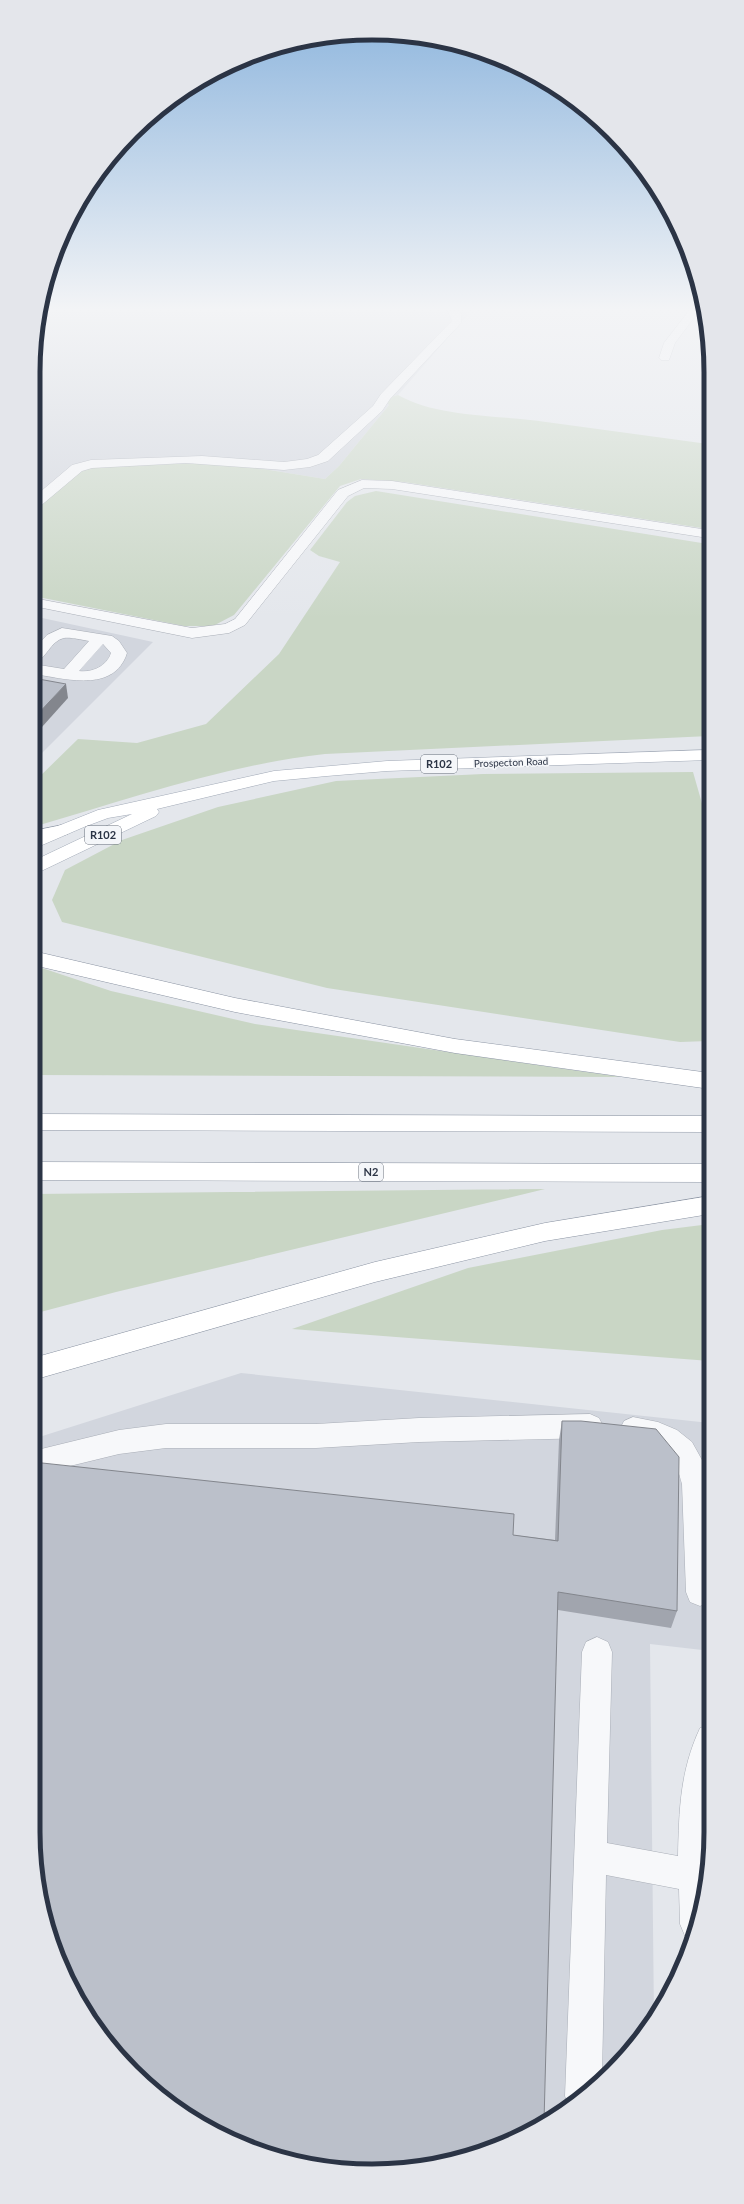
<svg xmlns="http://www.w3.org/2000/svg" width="744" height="2204" font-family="Lato,sans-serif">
	<rect width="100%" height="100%" fill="#e4e7ec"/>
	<path fill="#d2d6de" d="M39,311H471L398,395L390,397L389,405L339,466L325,479L219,462L82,468L33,513V372Z
		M33,616L153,642L33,762Z
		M241,1373L710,1423L711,1651L650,1644L654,2020L578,2101L522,2136L33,1832V1439Z"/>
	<path fill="#c9d6c5" d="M398,395C438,418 501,415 546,422C600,429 654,437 708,444V529L404,482L361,479L340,486L234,615L213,626H184L33,596V513L82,468L219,462L325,479L339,466L389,405L387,402L390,397Z
		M376,491L708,544L709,736L325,754C225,765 129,799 33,827V783L78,739L137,743L206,724L279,654L340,562L319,556L310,550L347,502L355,496Z
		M693,772L709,828V1041L680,1042L327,988L62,922L52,900L65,870L122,840L218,807L336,781L483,774Z
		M33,965L111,991L255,1024L621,1077L33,1075Z
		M545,1189L116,1292L33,1314V1194Z
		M710,1224V1361L292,1329L468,1268L662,1230Z"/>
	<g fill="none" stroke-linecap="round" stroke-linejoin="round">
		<g stroke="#a9aeb7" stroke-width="1">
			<path id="minor" d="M448,311H459L461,314V323L390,399L382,411L328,461L310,467L284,470L186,463L92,468L82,471L38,508L33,509V498L72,465L91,460L202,456L284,462L307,459L318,455L373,406L381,394L447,326L452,321Z
				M689,311H699L675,343L669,360H661L659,358L664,343Z
				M362,480L392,481L708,530V538L392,489L364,488L348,496L245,625L229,633L192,638L33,606V598L192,628L225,624L235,619L338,490Z
				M62,628L112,636L119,641L127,653C114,694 64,678 33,674V664L64,669L89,641C82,640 71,637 64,638C50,641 46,660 33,664V650L47,635ZM103,644L111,653C107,666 92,673 79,671Z
				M590,1414L599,1418L603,1426L599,1434L590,1438L419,1442L316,1448H166L119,1454L33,1475V1451L119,1430L166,1424H316L419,1418Z
				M633,1417L658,1422L677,1430L692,1442L702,1460L710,1484L711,1601L700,1606L690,1602L686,1592L682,1484C672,1442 657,1450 624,1437L620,1429L624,1421Z
				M597,1637L608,1642L612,1652L607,1843L678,1856C679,1810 680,1771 700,1728L711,1724V1832L704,1898L692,1939L685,1936L680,1924L679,1889L606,1875L602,2076L578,2101L569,2107L565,2096L582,1652L586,1642Z"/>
		</g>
		<g stroke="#a3abb8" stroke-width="1">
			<path id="major" d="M709,750V760L387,771L327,776L274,781L157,809L159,812L156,816L33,875V861L132,814L108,818L84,827L33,849V836L98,810L274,771L387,761Z"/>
		</g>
		<g stroke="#8b94a3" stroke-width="1">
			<path id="highway" d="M62,825L68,826L71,830L68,834L33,843V831Z
				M33,951L235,998L455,1039L710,1073V1089L455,1053L235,1012L33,965Z
				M33,1114L710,1116V1132L33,1130Z
				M33,1162L710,1164V1182L33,1180Z
				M710,1196V1214L545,1241L375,1282L33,1380V1358L375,1262L545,1223Z"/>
		</g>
		<use href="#minor" fill="#f7f8fa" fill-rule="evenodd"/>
		<use href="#major" fill="#fff" fill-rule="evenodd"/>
		<use href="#highway" fill="#fff" fill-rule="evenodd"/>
	</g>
	<path fill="#a1a5ae" d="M562,1421L677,1611L671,1628L558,1610L513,1535L555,1540L559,1440Z"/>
	<path fill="#83868d" d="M66,684L68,698L33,737V719Z"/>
	<path fill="#bbc0ca" stroke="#83868d" d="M33,678L66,684L33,719Z
		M562,1421H581L656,1429L679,1457L677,1611L558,1592L544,2122L522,2136L460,2159L394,2170L328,2168L222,2136L165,2101L117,2056L59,1962L39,1898L33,1832V1462L514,1514L513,1535L558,1541Z"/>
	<linearGradient id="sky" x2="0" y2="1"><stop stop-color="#8bb4dd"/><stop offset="0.5" stop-color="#f3f4f6"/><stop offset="1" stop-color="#f3f4f6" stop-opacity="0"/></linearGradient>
	<rect width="744" height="619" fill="url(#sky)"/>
	<g text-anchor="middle" stroke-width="3.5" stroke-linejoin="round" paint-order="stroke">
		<g font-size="10" fill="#2b3445" stroke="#f4f6f9">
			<text transform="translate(511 762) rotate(-2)" y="4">Prospecton Road</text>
		</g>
		<g fill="#f4f6f9" stroke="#676e7b" stroke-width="1">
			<rect x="421" y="755" width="36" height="18" rx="3"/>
			<rect x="85" y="826" width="36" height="18" rx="3"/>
			<rect x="359" y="1163" width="24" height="18" rx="3"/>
		</g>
		<g font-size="11" font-weight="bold" fill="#2b3445">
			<text x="439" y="768">R102</text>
			<text x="103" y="839">R102</text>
			<text x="371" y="1176">N2</text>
		</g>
	</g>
	<path d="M0 0H744V2204H0ZM372 40H372A332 332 0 0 1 704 372V1832A332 332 0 0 1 372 2164H372A332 332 0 0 1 40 1832V372A332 332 0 0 1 372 40Z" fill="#e4e6eb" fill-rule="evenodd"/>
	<path fill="none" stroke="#2b3445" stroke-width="5" d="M372 40H372A332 332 0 0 1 704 372V1832A332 332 0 0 1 372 2164H372A332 332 0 0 1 40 1832V372A332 332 0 0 1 372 40Z"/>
</svg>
